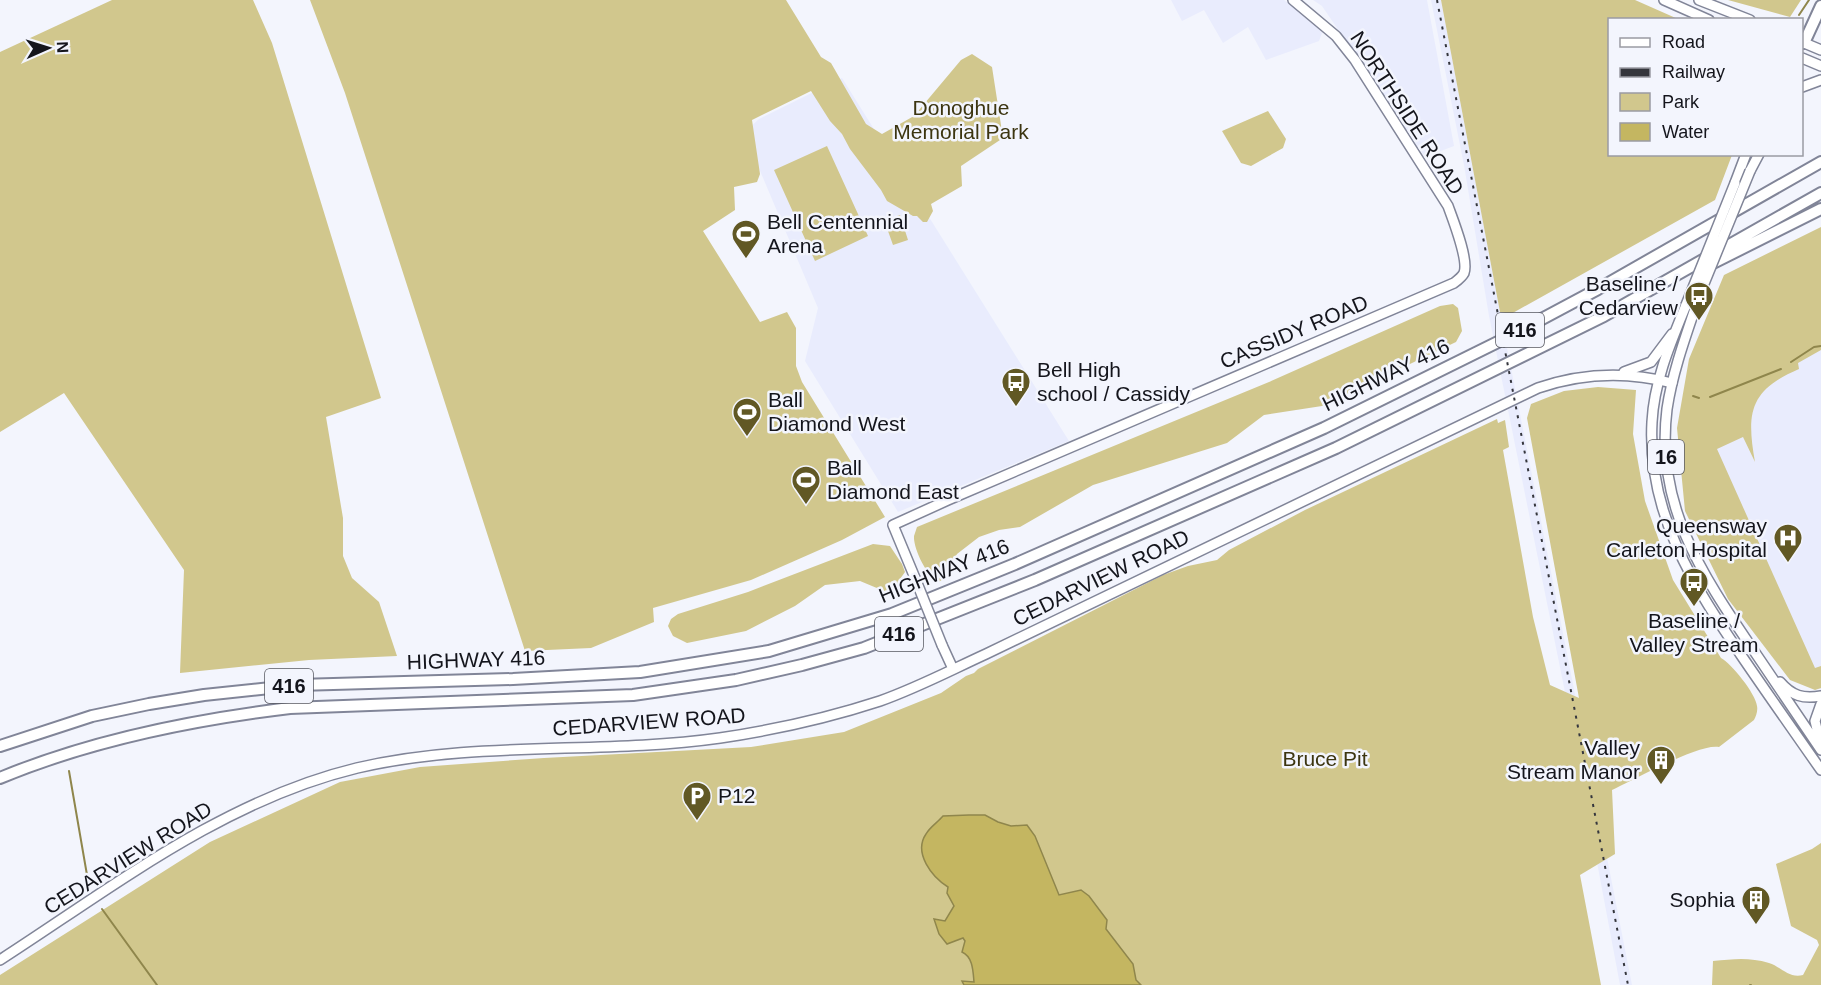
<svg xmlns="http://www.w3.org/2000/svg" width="1821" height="985" font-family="Helvetica,sans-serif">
	<rect width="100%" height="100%" fill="#f3f5fd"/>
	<path fill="#e9ecfd" d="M1171,0H1284L1319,28L1322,33L1319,41L1266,60L1248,27L1223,43L1204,10L1182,21Z
		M1313,0H1427L1454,146L1425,157L1322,6Z
		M1431,0H1441L1500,312L1632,985H1620L1566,697L1489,316L1464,165Z
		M842,78L1069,441L898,512L805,361L818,308L744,133L759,119Z
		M1821,343V690L1806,678L1703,451L1744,401Z"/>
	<path fill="#d1c78d" d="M112,0H253L272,43L381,398L326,417L343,518V556L352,578L379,602L397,656L309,660L180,673L184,570L64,393L0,432V52Z
		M310,0H786L821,57L831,63L866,124L882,134L914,116L961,60L972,54L992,67L1003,138L961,166L962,186L931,204L933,211L927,222H923L917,216H913L887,201L881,190L850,149L842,134L830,121L811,91L752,120L760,174L757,182L734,187L735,210L703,231L760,322L787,312L796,328V366L802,382L885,517L842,540L751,580L653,608L654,622L591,648L525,651L345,93Z
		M1441,0H1635L1678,19L1610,20V154L1732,155L1715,200L1511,314L1500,312Z
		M1728,0H1801L1790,17Z
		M1268,111L1286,139L1283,148L1251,166L1241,163L1222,131Z
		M827,146L868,236L815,261L774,170Z
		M900,215L908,240L893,245L884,220Z
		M1821,227V350L1798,363L1799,369C1750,390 1746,412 1755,462L1743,437L1717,449L1815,668L1821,666V688L1815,690L1790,680L1728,599L1685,511L1677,428L1689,359L1724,275Z
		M1453,304L1458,308L1462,331L1456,342L1322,406L1264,415L1227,443L1093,485L1020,527L999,530L979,537L957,554L944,579L938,582C927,577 913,548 914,536C915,533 916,530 917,527L1269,382L1440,306Z
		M1598,387L1636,390L1633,434L1645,501L1673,580L1721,658C1731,663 1756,694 1757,706C1758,711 1756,716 1754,720L1719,747C1699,743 1634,780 1612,790L1615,854L1580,875L1601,985H0V975L210,842L340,782L420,767L544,758L751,747L844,732L941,693L966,676L974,673L978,669L1163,575L1188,566L1217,560L1229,550L1305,510L1497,419L1498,423L1505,420L1509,447L1503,450L1533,617L1550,685L1579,698L1527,418L1531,404L1564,391Z
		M873,544L890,546L902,564L905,572L900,579L899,588L884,591L860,581L825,585L795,606L746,631L687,643L673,636L668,626L671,619L678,614L748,592Z
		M1821,843V985H1712L1713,961C1734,959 1749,957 1769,963C1780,966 1789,979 1803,975L1819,945L1817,940L1791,926L1776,864L1812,849Z"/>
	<path fill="#c4b661" stroke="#8f864c" stroke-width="1.5" d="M969,815H985L998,822L1011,826L1027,825L1035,836L1059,895L1081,890L1089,896L1107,920L1106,929L1133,964L1136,980L1141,985H964L962,981L974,982C973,971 973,957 962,952L965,941L963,938L947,944L939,934L934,919L945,921L954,906L947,893L948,887C932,877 913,853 926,834C930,827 938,822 943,816Z"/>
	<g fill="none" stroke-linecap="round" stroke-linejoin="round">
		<path stroke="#8f864c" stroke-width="2" d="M1799,15L1809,0
			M1791,362L1814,347L1821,346
			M1693,396L1699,398
			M1710,397L1781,369
			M69,771L87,875
			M102,909L157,985
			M1750,985H1751"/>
		<g stroke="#818598" stroke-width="12">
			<path id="secondary" d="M1624,372L1651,362L1672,334
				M915,578L893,525L948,500L1454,283C1458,280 1462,277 1464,273C1469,260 1453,220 1448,206L1355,60L1336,36L1293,0
				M942,645L953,669
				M0,960C113,887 224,800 357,768C477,740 600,755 720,738C774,730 828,718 880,701C917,688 951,670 986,654L1538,388C1582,373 1626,371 1672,383"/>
		</g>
		<g stroke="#818598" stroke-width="12">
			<path id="primary" d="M1664,0L1709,20
				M1699,0L1750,20
				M1802,42L1821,50
				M1802,58L1821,66
				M1802,87L1821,80
				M1750,171L1759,154
				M1735,183L1746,154
				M1701,291C1688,330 1673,369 1667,409C1655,504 1701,573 1752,648C1775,682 1798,716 1821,750
				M1686,305C1671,342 1654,381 1652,422C1647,514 1694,586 1743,658C1769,696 1795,733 1821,770
				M1780,682C1792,696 1803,699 1821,696
				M1820,741L1815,721L1821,704"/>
		</g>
		<g stroke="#818598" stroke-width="14">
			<path id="highway" d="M1804,43L1821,6
				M1707,266L1821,209
				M0,746L92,716L149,704L204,695L298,685L513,679L640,672L769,651L892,614L1015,564L1324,428L1508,337L1598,289L1821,162
				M0,778C91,740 191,720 290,708L633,695L736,680L802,665L864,648L1035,580L1336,448L1604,316L1821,193"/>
		</g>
		<use href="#secondary" stroke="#fff" stroke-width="9"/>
		<use href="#primary" stroke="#fff" stroke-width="9"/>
		<use href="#highway" stroke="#fff" stroke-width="10"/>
		<path stroke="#35363d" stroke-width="2" stroke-dasharray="3 6" stroke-linecap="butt" d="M1437,0L1628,985"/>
		<g stroke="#818598" stroke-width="12" stroke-linecap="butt">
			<path id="secondary-bridge" d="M915,578L942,645"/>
		</g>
		<g stroke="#818598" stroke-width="12" stroke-linecap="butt">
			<path id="primary-bridge" d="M1701,291L1750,171
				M1686,305L1735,183"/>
		</g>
		<use href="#secondary-bridge" stroke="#fff" stroke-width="9"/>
		<use href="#primary-bridge" stroke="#fff" stroke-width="9"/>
	</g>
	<defs>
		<g id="stadium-pin" transform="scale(1.5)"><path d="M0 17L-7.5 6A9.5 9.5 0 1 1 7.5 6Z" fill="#615824" stroke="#f3f5fd"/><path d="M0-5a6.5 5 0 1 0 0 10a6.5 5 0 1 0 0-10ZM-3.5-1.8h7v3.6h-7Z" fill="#fff"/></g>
		<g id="bus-pin" transform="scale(1.5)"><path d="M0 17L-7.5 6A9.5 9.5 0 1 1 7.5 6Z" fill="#615824" stroke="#f3f5fd"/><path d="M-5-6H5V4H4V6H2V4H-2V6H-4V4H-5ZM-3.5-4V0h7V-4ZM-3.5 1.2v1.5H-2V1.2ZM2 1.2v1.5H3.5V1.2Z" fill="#fff"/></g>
		<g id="hospital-pin" transform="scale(1.5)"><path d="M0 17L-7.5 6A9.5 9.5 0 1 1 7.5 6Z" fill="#615824" stroke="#f3f5fd"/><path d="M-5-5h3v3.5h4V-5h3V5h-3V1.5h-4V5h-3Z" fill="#fff"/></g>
		<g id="building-pin" transform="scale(1.5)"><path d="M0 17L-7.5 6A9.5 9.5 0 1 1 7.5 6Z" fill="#615824" stroke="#f3f5fd"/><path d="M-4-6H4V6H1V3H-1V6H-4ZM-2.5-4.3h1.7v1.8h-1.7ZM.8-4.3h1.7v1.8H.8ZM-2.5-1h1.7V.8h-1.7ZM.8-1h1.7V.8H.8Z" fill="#fff"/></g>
		<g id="parking-pin" transform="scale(1.5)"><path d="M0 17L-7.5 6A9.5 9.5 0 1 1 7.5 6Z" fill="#615824" stroke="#f3f5fd"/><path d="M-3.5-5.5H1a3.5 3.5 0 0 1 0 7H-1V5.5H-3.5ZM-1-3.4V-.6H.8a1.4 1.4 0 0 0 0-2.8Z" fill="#fff"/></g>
	</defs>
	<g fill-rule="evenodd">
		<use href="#stadium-pin" x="746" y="234"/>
		<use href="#bus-pin" x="1699" y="296"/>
		<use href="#bus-pin" x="1016" y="382"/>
		<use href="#stadium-pin" x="747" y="412"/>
		<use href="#stadium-pin" x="806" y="480"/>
		<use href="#hospital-pin" x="1788" y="538"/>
		<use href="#bus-pin" x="1694" y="582"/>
		<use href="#building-pin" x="1661" y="760"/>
		<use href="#parking-pin" x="697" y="796"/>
		<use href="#building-pin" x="1756" y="900"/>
	</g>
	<g text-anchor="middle" stroke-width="5" stroke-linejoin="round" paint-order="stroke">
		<g fill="#f3f5fd" stroke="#575860" stroke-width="1.5">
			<rect x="1496" y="313" width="48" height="34" rx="4.5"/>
			<rect x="1648" y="440" width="36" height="34" rx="4.5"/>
			<rect x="875" y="617" width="48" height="34" rx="4.5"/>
			<rect x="265" y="669" width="48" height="34" rx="4.5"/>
		</g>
		<g font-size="20" font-weight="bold" fill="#14151c">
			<text x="1520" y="337">416</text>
			<text x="1666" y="464">16</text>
			<text x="899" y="641">416</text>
			<text x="289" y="693">416</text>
		</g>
		<g font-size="21" fill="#3c3510" stroke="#f3f5fd">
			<text x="961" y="115">Donoghue<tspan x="961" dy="24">Memorial Park</tspan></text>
			<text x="1325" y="766">Bruce Pit</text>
		</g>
		<g font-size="21" fill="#14151c" stroke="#f3f5fd">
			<text transform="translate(1407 113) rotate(57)" y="7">NORTHSIDE ROAD</text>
			<text transform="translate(1294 332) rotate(-23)" y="7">CASSIDY ROAD</text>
			<text transform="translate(1386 375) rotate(-26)" y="7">HIGHWAY 416</text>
			<text transform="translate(944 571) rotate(-22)" y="7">HIGHWAY 416</text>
			<text transform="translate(1101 578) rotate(-26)" y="7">CEDARVIEW ROAD</text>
			<text transform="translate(476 660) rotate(-2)" y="7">HIGHWAY 416</text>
			<text transform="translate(649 722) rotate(-4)" y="7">CEDARVIEW ROAD</text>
			<text transform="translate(128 858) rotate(-32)" y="7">CEDARVIEW ROAD</text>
		</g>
		<g font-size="21" fill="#14151c" stroke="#f3f5fd" text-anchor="start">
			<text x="767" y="229">Bell Centennial<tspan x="767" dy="24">Arena</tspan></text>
			<text x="1678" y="291" text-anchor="end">Baseline /<tspan x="1678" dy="24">Cedarview</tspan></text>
			<text x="1037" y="377">Bell High<tspan x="1037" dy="24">school / Cassidy</tspan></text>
			<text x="768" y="407">Ball<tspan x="768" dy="24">Diamond West</tspan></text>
			<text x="827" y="475">Ball<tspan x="827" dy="24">Diamond East</tspan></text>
			<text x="1767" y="533" text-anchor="end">Queensway<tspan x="1767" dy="24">Carleton Hospital</tspan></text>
			<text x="1694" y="628" text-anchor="middle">Baseline /<tspan x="1694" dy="24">Valley Stream</tspan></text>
			<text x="1640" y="755" text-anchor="end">Valley<tspan x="1640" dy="24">Stream Manor</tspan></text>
			<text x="718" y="803">P12</text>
			<text x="1735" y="907" text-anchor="end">Sophia</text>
		</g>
	</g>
	<rect x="1608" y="18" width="195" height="138" fill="#f3f5fd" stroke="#9a9ba3" stroke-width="1.5"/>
	<rect x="1620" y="38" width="30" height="9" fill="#ffffff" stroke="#9a9ba3" stroke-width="1.5"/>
	<text x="1662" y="48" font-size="18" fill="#14151c">Road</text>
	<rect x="1620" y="68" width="30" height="9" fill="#35363d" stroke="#9a9ba3" stroke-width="1.5"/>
	<text x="1662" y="78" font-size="18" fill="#14151c">Railway</text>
	<rect x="1620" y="93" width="30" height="18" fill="#d1c78d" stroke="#9a9ba3" stroke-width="1.5"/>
	<text x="1662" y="108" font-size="18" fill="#14151c">Park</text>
	<rect x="1620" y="123" width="30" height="18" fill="#c4b661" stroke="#9a9ba3" stroke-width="1.5"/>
	<text x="1662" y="138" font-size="18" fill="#14151c">Water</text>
	<g transform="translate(48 48) rotate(87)" stroke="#f3f5fd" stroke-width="4.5" paint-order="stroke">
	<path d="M0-4.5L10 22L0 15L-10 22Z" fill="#14151c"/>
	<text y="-9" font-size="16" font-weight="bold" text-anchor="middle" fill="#14151c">N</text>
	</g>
</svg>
